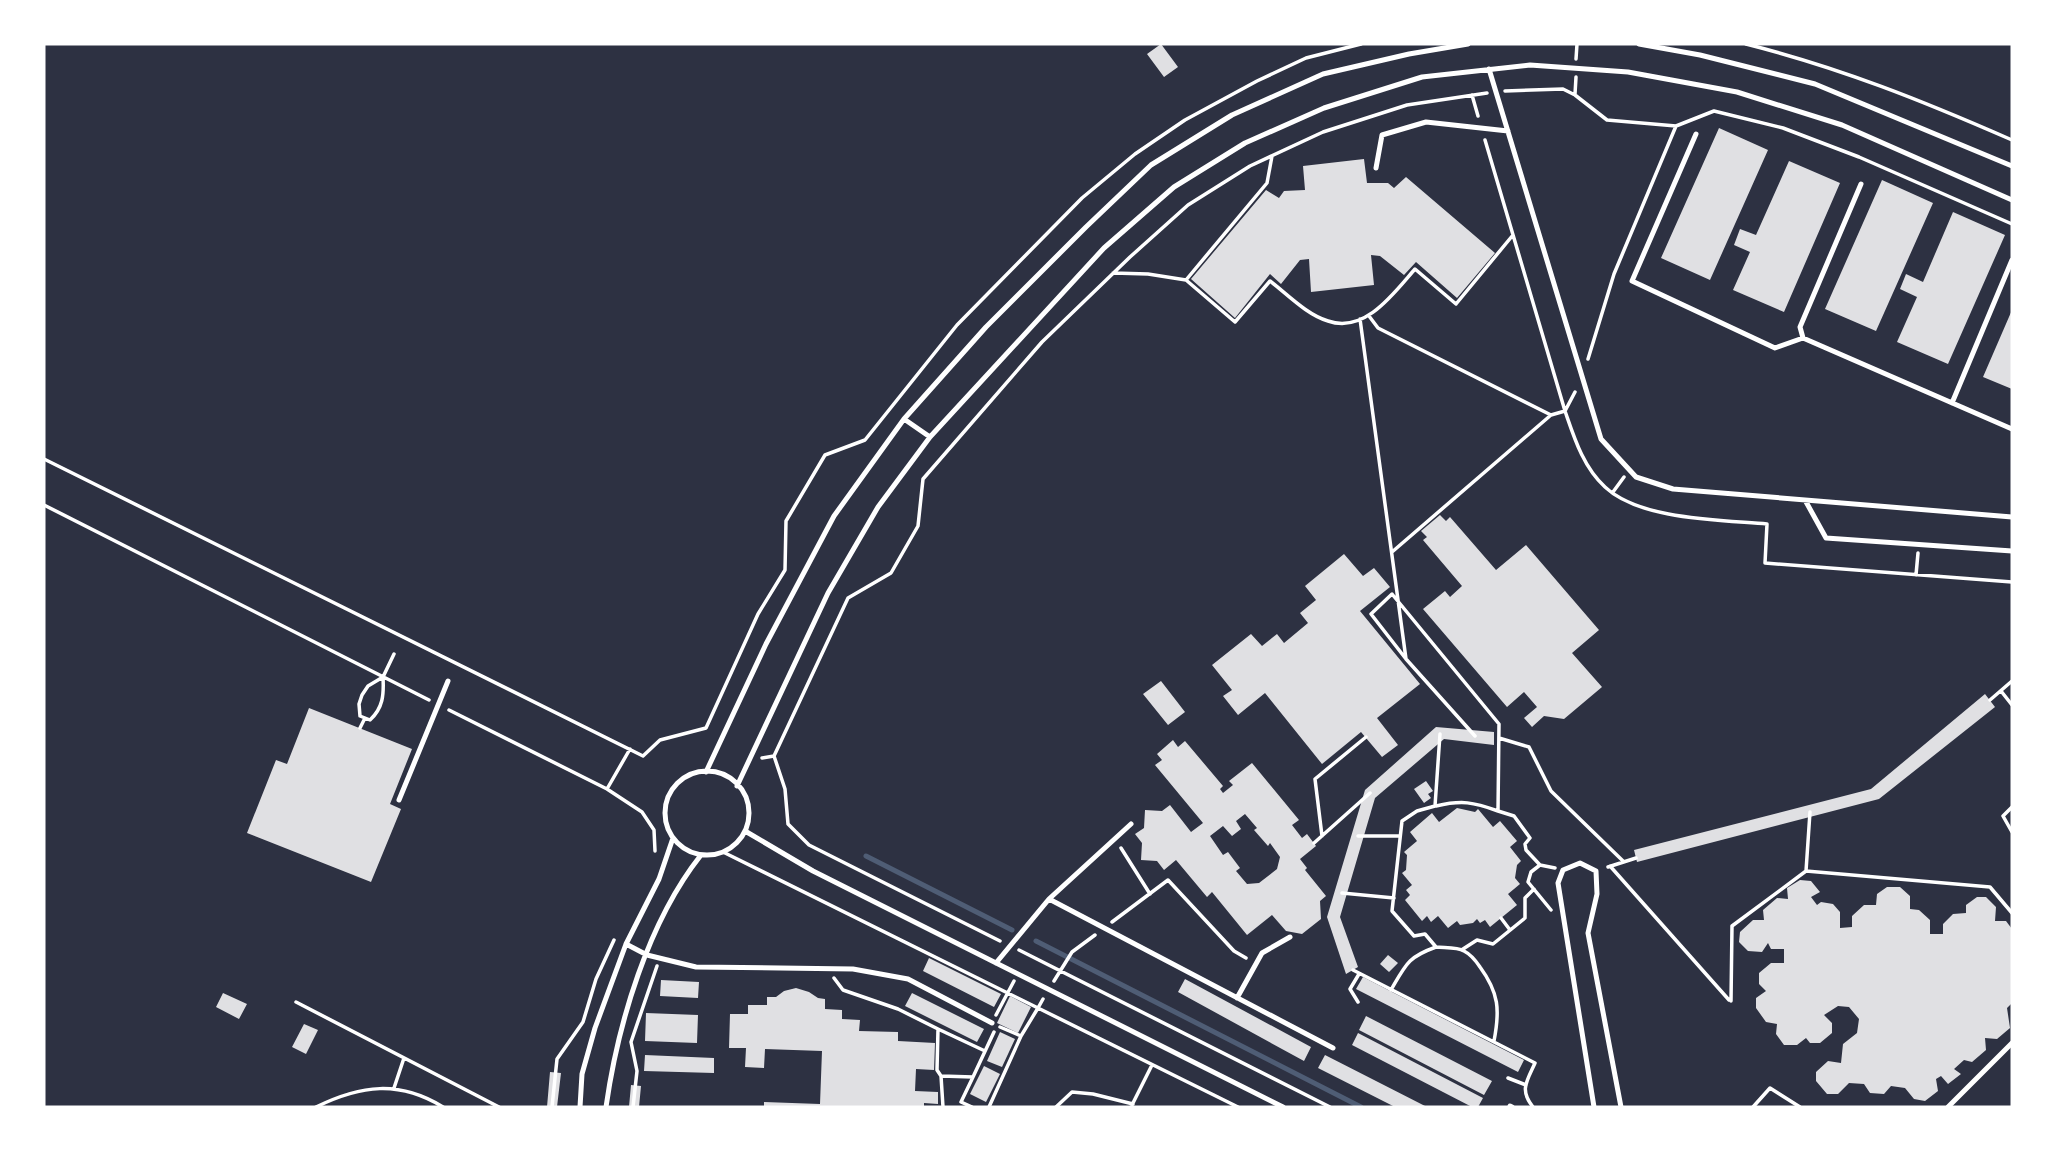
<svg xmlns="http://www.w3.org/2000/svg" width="2056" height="1151" font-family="Commissioner,sans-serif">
	<rect width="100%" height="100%" fill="#2d3142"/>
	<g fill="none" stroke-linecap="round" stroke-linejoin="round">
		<path stroke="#4f5d75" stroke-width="5" d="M866,856L1012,930
			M1036,941L1361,1107"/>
	</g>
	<path fill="#e0e0e3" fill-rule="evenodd" d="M1161,44L1178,67L1164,77L1147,54Z
		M1719,128L1768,150L1710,280L1661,258Z
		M1364,159L1367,183H1388L1394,188L1406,177L1495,253L1457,298L1416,262L1404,275L1380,256L1371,255L1374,285L1311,292L1309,259L1300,260L1281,284L1270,274L1235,318L1191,279L1266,190L1279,198L1284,191L1305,190L1303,166Z
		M1789,161L1840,183L1784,312L1733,290L1750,252L1734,245L1740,229L1756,235Z
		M1882,180L1933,203L1876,331L1825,309Z
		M1953,212L2005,235L1948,364L1897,342L1917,297L1900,289L1906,274L1923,282Z
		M2012,310V389L1983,377Z
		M1440,515L1446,521L1450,517L1496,570L1526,545L1599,630L1572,653L1602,687L1564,719L1544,716L1532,727L1524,718L1537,707L1524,692L1507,707L1423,609L1445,591L1450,597L1462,586L1423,540L1427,537L1421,531Z
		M1344,554L1363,576L1374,568L1390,587L1360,611L1420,684L1377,718L1398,745L1382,757L1361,732L1322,764L1265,693L1238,715L1223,696L1232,690L1212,665L1251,634L1262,646L1277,634L1284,643L1308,623L1300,613L1316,600L1305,586Z
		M1161,681L1185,712L1168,725L1143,694Z
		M1985,694L1995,707L1879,799L1637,862L1634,850L1871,789Z
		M309,708L412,749L390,804L401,809L371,882L247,833L276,760L287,764Z
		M1436,727L1494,732V745L1444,739L1375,798L1340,917L1358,967L1346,974L1327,917L1365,790Z
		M1173,740L1178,747L1185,741L1223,786L1220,789L1223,793L1233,785L1229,781L1252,763L1299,820L1292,825L1302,838L1307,834L1316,846L1300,859L1307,868L1305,870L1326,896L1320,901L1321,919L1302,934L1286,931L1272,915L1247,935L1212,892L1207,897L1176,860L1164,870L1157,861L1141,860L1142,843L1135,834L1144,828L1145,810L1162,811L1170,805L1191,832L1203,823L1155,765L1162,760L1157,754ZM1245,814L1257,828L1254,830L1268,846L1270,843L1280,857L1277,869L1259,883L1247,884L1236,871L1240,868L1228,852L1223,855L1210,836L1223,826L1232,836L1241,829L1236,821Z
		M1426,781L1433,791L1428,794L1431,798L1424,803L1414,789Z
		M1457,808L1475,812L1478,809L1493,827L1500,821L1517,841L1510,847L1521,861L1517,865L1515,878L1520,884L1508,894L1517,905L1490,927L1485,920L1480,923L1477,919L1473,923L1460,925L1457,921L1448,928L1438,916L1431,922L1427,916L1422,921L1405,900L1410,895L1406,890L1412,885L1402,873L1406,870L1407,855L1404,852L1417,841L1410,832L1432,813L1439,822Z
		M1800,880L1811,881L1820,892L1811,897L1817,905L1821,902L1833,904L1840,912V928L1852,927V916L1864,905H1876L1877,894L1887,887H1900L1910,896V909L1919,910L1930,920V934H1943V924L1953,914L1966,913V905L1977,897H1986L1996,907L1995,921H2006L2012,929V1003L2007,1008L2010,1028L1997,1039L1985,1038L1986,1050L1972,1062L1964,1060L1954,1069L1961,1074L1948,1084L1941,1076L1936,1079L1938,1091L1925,1101L1914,1099L1905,1088L1891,1086L1884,1094L1870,1093L1864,1084L1849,1083L1838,1094H1827L1816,1081V1072L1828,1061L1841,1063L1843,1044L1857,1033L1859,1019L1849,1007L1838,1006L1824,1015L1832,1023V1033L1820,1043H1810L1806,1038L1797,1045H1784L1776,1034L1777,1024L1766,1022L1756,1008V998L1766,991L1759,984V973L1771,963H1784V949H1771L1768,943L1762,952L1748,951L1739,942L1740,932L1753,920H1764L1763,910L1777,898L1788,899L1787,888Z
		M1388,955L1398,963L1389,972L1380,964Z
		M929,958L1001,994L994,1007L923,971Z
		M1363,977L1524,1060L1518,1072L1356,989Z
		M1185,979L1311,1047L1304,1061L1178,992Z
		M661,980L699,982L698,998L660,996Z
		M796,988L809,992L818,998L825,999V1009L842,1010V1019L860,1020L859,1031L898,1032V1041L935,1043L934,1070L916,1069L915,1091L938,1092V1104L924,1103V1107H764V1102L820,1104L822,1051L765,1049L764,1068L745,1067L746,1048H729L730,1014H748V1005H767V997H776L784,991Z
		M223,993L247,1004L239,1019L216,1007Z
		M912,993L984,1029L977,1042L905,1006Z
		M1010,996L1031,1007L1018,1033L997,1023Z
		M646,1013L698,1015L697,1043L645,1041Z
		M1366,1016L1492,1081L1484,1095L1359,1030Z
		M304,1024L318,1030L306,1054L292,1047Z
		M1000,1032L1015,1039L1002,1067L987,1061Z
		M1358,1033L1483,1098L1478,1107H1472L1352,1045Z
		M645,1055L714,1058V1073L644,1071Z
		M1325,1055L1427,1107H1395L1318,1068Z
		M984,1066L1000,1074L986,1102L970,1094Z
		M550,1072L561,1073L557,1107H547Z
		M631,1085L641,1086L639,1107H629Z"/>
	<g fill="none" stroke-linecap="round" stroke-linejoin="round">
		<path stroke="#fff" stroke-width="3.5" d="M1746,44C1841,68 1923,101 2012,140
			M1576,59L1577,44
			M1505,91L1563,89L1575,95L1607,120L1676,126L1714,111L1783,128L1859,157L2012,224
			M1575,94L1576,77
			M1472,95L1478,116
			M1485,140L1565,411C1574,437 1583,467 1605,487C1640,520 1721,520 1767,524L1765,563L2012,582
			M1272,156L1267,183L1186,280L1235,322L1270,281C1287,294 1307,315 1328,321C1365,334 1394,293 1415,269L1456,304L1513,235
			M1113,273L1148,274L1186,280
			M1369,316L1378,328L1551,415L1565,411L1575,392
			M1360,319L1406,659L1475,736
			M1588,359L1614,274L1676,126
			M44,459L643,756L660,740L706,728L758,614L785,570L786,521L825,455L865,440L957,325L1082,198L1135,154L1185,120L1257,81L1306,58L1361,44
			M1613,492L1624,477
			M44,505L429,700
			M1392,552L1551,415
			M1916,575L1918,553
			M1406,659L1371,614L1392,594L1499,724L1498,811L1514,816L1530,838L1525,844L1526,850L1540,865L1531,872L1528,882L1551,910
			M383,677C384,695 383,708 370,720L360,716L359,704L362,695L368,686L383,677L394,654
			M2001,691L2012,705
			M1990,700L2012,681
			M449,710L607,789L642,812L654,830L655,851
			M360,728L365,718
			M1499,738L1529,747L1551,791L1623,861
			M774,756L785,789L788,824L809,845L1000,941
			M762,758L774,756L848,598L891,573L918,526L923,479L1042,342L1130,257L1188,205L1250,166L1323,132L1407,105L1487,93
			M607,789L630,749
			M1436,806C1462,800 1473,802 1498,811
			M2012,807L2003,816L2012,832
			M1322,836L1315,779L1366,737
			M1358,836H1399
			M1314,843L1370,793
			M1121,848L1150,894
			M723,852L1038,1008L1043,999
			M1540,865L1555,868
			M1610,866L1729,1000
			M1608,867L1636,858
			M1806,871L1810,812
			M1342,893L1394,898
			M1501,918L1510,930
			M1112,922L1168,880L1234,951L1246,958
			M1436,947C1445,948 1457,947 1464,951C1470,954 1476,961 1480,967C1499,993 1500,1010 1494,1041
			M1463,949L1477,940L1493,944L1525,918V898L1534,889
			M1019,950L1330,1107
			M1353,970L1535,1063C1527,1081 1519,1090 1533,1107
			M834,978L843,990L898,1009L938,1029L937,1070L941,1076
			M1054,981L1072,952L1095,935
			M1391,990C1406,964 1408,957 1436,947L1425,934L1414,936L1392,911L1402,821L1417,811L1435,806L1440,734
			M1731,1001L1732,926L1806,871L1990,887L2012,913
			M296,1002L499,1107
			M1358,1002L1350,989L1359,974
			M996,1015L1014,981
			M1000,1027L1021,1036
			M938,1029L985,1051
			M1508,1078L1526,1085
			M394,1088L404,1058
			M316,1107C361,1085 399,1080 443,1107
			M552,1107L557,1059L583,1022L596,979L614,940
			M633,1107L637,1071L631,1042L657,966
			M943,1107L941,1076L973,1077L994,1032
			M972,1107L961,1102L973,1077
			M989,1107L1021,1036L1038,1008L1238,1107
			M1056,1107L1072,1092L1093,1094L1133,1104
			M1131,1107L1152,1065
			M1753,1107L1770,1088L1800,1107"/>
		<path stroke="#fff" stroke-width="5" d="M1639,44L1700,55L1815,84L2012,166
			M1489,69L1601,439L1636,477L1673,489L2012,517
			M1696,134L1632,281L1775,348L1803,338L2012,429
			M1376,168L1382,135L1426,122L1508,131
			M1803,338L1800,327L1861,184
			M1952,403L2012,260
			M904,419L930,437
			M1805,500L1826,538L2012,551
			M665 813a42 42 0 1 1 84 0a42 42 0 1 1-84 0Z
			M706,772L766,644L834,516L904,419L986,327L1086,227L1151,165L1232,115L1323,74L1409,54L1468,44
			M737,786L828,593L878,507L930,437L1104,248L1174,187L1245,143L1324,108L1422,77L1530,65L1628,72L1737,92L1842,125L2012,200
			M399,800L448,681
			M745,831L813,871L1283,1107
			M1049,899L1131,824
			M626,944L647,955L696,967L853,969L908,979L992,1023
			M996,963L1049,899L1333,1048
			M1237,998L1262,953L1290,937
			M1510,1106L1512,1107
			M580,1107L582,1074L595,1028L626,944L659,879L673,838
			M606,1107C618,1023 648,922 701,855
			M1594,1107L1558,883L1563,870L1580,863L1596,871L1597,894L1588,933L1621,1107
			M1948,1107L2012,1043"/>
	</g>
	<rect width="2056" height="1151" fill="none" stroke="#ffffff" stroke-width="91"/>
</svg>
